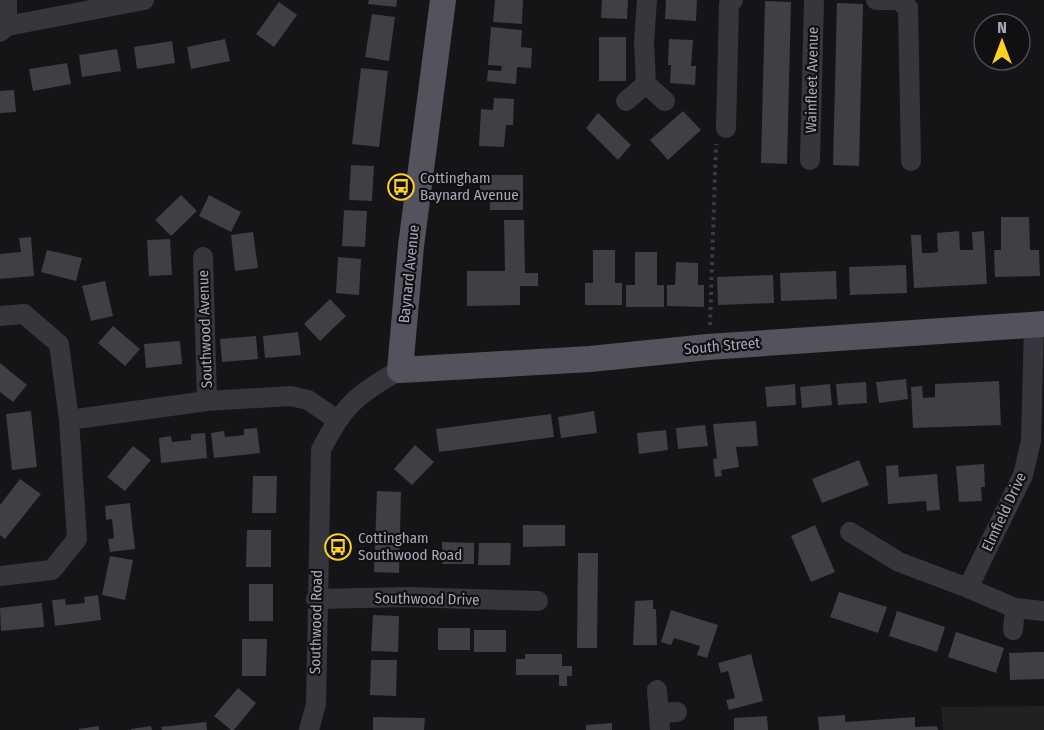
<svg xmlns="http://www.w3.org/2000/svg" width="1044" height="730" font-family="'Fira Sans Condensed',sans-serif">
	<rect width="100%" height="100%" fill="#151517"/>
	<path fill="#212124" d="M1044,706V730H943L941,707Z"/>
	<path fill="#3f3f44" d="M369,0H397L396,7L368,4Z
		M495,0H523L522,24L493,22Z
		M602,0H628L627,19L601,18Z
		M666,0H697L696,21L665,19Z
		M765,1L791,2L787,164L761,163Z
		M279,2L297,15L274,47L256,34Z
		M837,3L863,4L859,166L833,165Z
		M372,14L395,17L389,61L365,57Z
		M491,27L522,30L521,47L532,48L531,68L517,67L516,84L487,81L488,70L501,71L502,66L488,65Z
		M599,37H626V81H599Z
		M225,39L230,61L191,69L187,47Z
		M669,39L693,40L691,66H696L695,85L670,83L671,65H668Z
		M172,41L175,63L137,69L134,47Z
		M117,49L121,71L82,77L79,55Z
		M67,63L71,84L33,91L29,69Z
		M361,68L388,71L379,147L352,144Z
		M14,90L16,112L0,113V91Z
		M494,98L514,99L513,125H506L504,147L479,146L481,109L493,110Z
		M683,111L701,130L668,160L650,140Z
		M598,113L631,145L618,160L586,128Z
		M351,165L374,166L372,201L349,200Z
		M480,175H523V210H490L489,191H480Z
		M181,195L197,211L171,236L155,220Z
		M209,195L241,212L231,232L199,216Z
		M344,210L367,211L365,247L342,246Z
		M1001,217H1029L1030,250H1039L1040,276L995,277L994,250H1001Z
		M504,220H524L525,273H538V286H520V305L467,306V271H505Z
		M959,231L960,250H973L972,232L984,231L987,284L914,288L911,235H921L922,253H930L938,252L937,233Z
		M253,232L258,268L235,271L231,235Z
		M31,237L34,276L0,279V254L21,252L19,238Z
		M170,239L172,275L149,276L147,240Z
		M47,250L82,258L76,281L41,272Z
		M593,250H615V283H622V305H585V283H593Z
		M635,252H657V285H664V307H626V285H635Z
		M338,257L361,259L359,295L336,293Z
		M676,262L698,263V285H704V307L667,306V285H675Z
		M906,265L907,293L850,295L849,267Z
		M836,271L837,299L781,301L780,273Z
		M773,275L774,303L718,305L717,277Z
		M105,281L113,316L91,321L82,286Z
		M330,299L346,316L320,341L304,324Z
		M113,326L140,349L125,366L98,343Z
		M298,332L301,355L265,358L263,336Z
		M256,336L258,359L222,362L220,339Z
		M180,341L182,364L146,368L144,344Z
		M0,363L27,385L13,402L0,392Z
		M906,379L908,399L879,403L876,382Z
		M999,381L1001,425L913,428L911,387L922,386L923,398L935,397V384Z
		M866,382L867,403L838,405L836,384Z
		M795,384L796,405L767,407L765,387Z
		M830,384L832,405L802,408L800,387Z
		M31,411L37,467L12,470L6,414Z
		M594,411L597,433L561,438L558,417Z
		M551,414L554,437L439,452L436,429Z
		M756,421L758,446L736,447L739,467L721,470L722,476L715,477L713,459L717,458L713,424Z
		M705,425L708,446L678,449L676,428Z
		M257,428L260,453L214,458L211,433L224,431L225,437L235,436L244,435V429Z
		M666,430L668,450L639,454L637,433Z
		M205,433L207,458L161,463L159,438L171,436L172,442L182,441L191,440V434Z
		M415,445L434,462L412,485L394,469Z
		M133,446L151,460L125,491L107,477Z
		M859,460L869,485L822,503L812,479Z
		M984,464L985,487H981L982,501L959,502L956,466Z
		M898,465L899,477L937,474L940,510L927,511L926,501L888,504L886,466Z
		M253,476H277L276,513H252Z
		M20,479L41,494L5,539L0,535V505Z
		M377,491L401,492L399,573L374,572Z
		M130,503L135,549L110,552L108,539L114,538L112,519L106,520L105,506Z
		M523,525H565V546L523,547Z
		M815,525L835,572L811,582L791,536Z
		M247,530H271V567H246Z
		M442,542L474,543V564H442Z
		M479,543H511L510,565H478Z
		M578,553H598L597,648H577Z
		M110,556L133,560L125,600L102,595Z
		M249,584H273V621H249Z
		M839,592L887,607L878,633L830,617Z
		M98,595L101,620L55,626L52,600L65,599L66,605L85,603L84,597Z
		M653,600V609H656L657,645H633L635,601Z
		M42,603L44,627L1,631L0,608Z
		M671,610L718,625L707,658L697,655L700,646L674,638L671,645L661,642Z
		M897,611L945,627L937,652L889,636Z
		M373,615L399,616L398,652L371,651Z
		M438,628H470V650H438Z
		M474,630H506V652H474Z
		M956,632L1004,648L996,673L948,657Z
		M242,639H267L266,676H242Z
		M1035,652H1044V679L1010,680L1009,653Z
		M525,654H562V666H572V676H567V686H559V675H516V659H525Z
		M751,654L763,701L729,710L726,700L735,698L728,671L721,673L718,663Z
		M371,660H397L396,696L370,695Z
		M238,688L256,703L234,730H231L214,716Z
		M845,715V722L915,717V727L937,726L938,730H819L818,717Z
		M767,716L768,730H734V718Z
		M373,717L425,718L424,730H373Z
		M206,722L207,730H162L161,727Z
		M612,723V730H586V725Z
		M99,726V730H79L78,729Z
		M151,726L152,730H131V729Z"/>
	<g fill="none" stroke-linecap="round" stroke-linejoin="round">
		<path stroke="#3c3d44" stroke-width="4" stroke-dasharray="3 4.5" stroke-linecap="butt" d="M710,325L716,144"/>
		<path stroke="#36363d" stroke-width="20" d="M876,0H898L908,8L911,161
			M7,26L144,0
			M0,32L7,26V0
			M646,84L644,42L647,0
			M626,101L646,84L665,101
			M726,128L729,4L733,0
			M810,160L814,0
			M203,257L207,401
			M0,316L24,314L59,344L69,420L77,539L52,570L0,576
			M69,420L207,401L291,396L308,400L336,419
			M850,532L899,562L968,588L1023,475L1031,441L1034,325
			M968,588L1015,608L1044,611
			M316,599L408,597L538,601
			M1013,630L1015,608
			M657,690L660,730
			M659,713L677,712
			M309,730L316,704L321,450C343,406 357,394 400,370"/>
		<path stroke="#52535c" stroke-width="26" d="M443,0L411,246L400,370L590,359L708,347L1044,324"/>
	</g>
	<defs>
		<g id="bus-ring" transform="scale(1.35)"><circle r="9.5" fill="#101012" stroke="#ffd125" stroke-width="1.5"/><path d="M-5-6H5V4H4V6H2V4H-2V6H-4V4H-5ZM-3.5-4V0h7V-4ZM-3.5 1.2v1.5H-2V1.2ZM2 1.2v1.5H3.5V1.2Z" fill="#ffd125"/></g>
	</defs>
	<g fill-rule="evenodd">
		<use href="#bus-ring" x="401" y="187"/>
		<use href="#bus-ring" x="338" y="547"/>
	</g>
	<g text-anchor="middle" stroke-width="4.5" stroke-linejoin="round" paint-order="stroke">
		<g font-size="15" fill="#a6a9b8" stroke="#101012">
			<text transform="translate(812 80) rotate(-89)" y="5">Wainfleet Avenue</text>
			<text transform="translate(409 274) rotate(-84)" y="5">Baynard Avenue</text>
			<text transform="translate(205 329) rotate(-92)" y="5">Southwood Avenue</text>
			<text transform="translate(722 346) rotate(-5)" y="5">South Street</text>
			<text transform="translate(1004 512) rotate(-65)" y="5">Elmfield Drive</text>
			<text transform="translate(427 599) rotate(1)" y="5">Southwood Drive</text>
			<text transform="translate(316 622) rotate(-89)" y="5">Southwood Road</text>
		</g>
		<g font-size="15" fill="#a6a9b8" stroke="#101012" text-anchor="start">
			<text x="420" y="183">Cottingham<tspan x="420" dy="17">Baynard Avenue</tspan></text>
			<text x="358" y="543">Cottingham<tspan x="358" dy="17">Southwood Road</tspan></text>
		</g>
	</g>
	<g transform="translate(1002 42)"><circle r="28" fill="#101012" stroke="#4c4d54" stroke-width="1.5"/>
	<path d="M0-4.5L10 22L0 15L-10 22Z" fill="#ffd125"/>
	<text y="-9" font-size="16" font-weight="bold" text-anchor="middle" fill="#a6a9b8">N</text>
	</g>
</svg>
